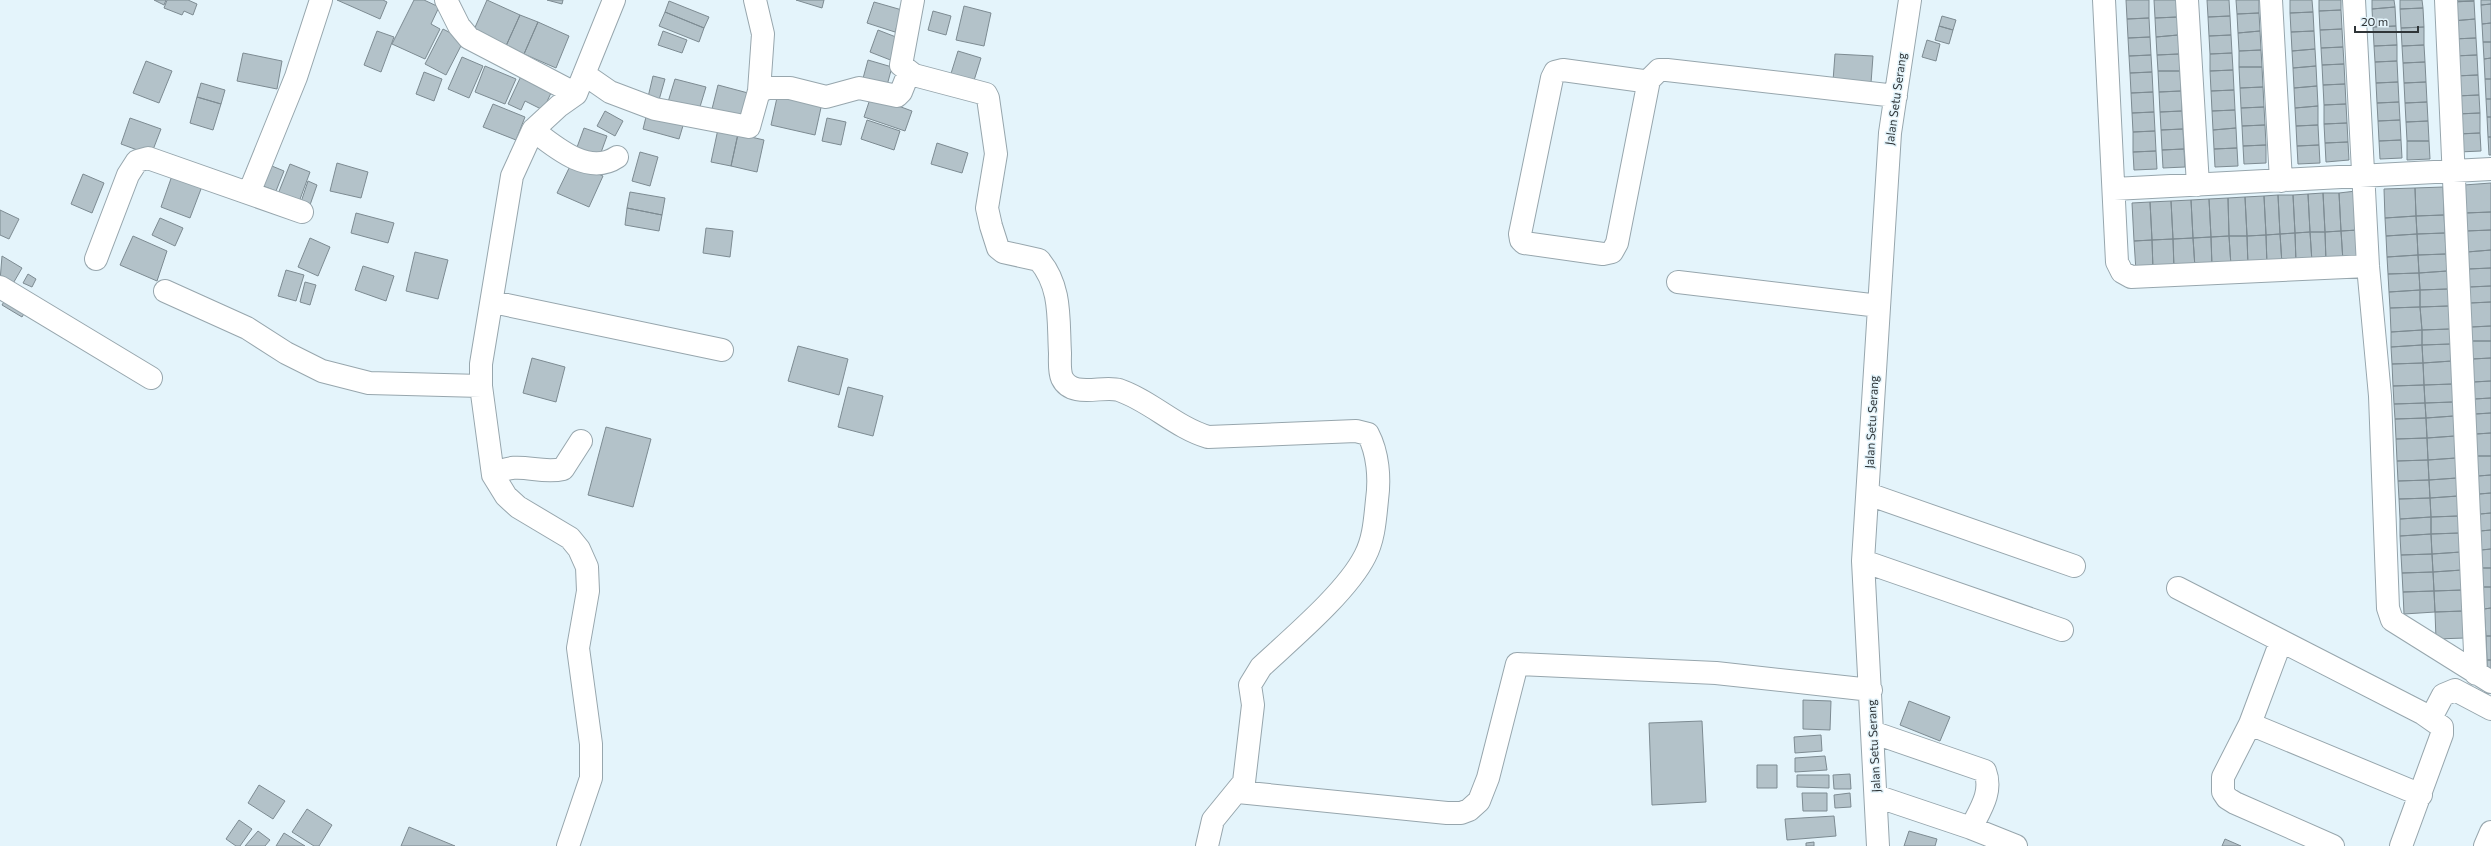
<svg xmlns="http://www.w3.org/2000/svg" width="2491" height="846" font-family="Commissioner,sans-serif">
	<rect width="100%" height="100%" fill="#e4f4fb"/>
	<path fill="#b3c2c9" stroke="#7d8b92" d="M154,0H166L164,5Z
		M167,0H188L197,4L193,15L184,11L182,15L164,8Z
		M337,0H383L387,2L380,19Z
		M414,0H424L439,7L431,24L440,29L425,59L392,44Z
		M487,0L520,15L506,46L473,32Z
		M547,0H563L562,4Z
		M796,0H824L822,8Z
		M2126,0H2149V18L2127,19Z
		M2154,0H2177L2178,17L2155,18Z
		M2207,0H2229L2230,16L2208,17Z
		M2236,0H2259V13L2237,14Z
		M2290,0H2312L2313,12L2290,13Z
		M2319,0H2341V10L2319,11Z
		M2372,0H2394L2395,7L2372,9Z
		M2400,0H2422L2423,8L2400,9Z
		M2452,0H2474V1L2452,2Z
		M2481,0H2491V4L2481,5Z
		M669,1L709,17L704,28L665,12Z
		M2474,1L2475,19L2452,21V2Z
		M874,2L902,10L895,32L867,23Z
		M2491,4V23L2482,24L2481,5Z
		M964,6L991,13L984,46L956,40Z
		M2395,7L2396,26L2373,27L2372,9Z
		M2423,8L2424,27L2401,28L2400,9Z
		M2341,10L2342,29L2320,30L2319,11Z
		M933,11L951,16L946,35L928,30Z
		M665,12L704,28L699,42L659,26Z
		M2313,12L2314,31L2291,32L2290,13Z
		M2259,13L2260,31L2238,33L2237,14Z
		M520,15L538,22L524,54L506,46Z
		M1942,16L1956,20L1953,30L1939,26Z
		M2230,16L2231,35L2209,36L2208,17Z
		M2178,17V35L2156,37L2155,18Z
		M2149,18L2150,37L2128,38L2127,19Z
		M2475,19L2476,38L2453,39L2452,21Z
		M538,22L569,36L556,68L524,54Z
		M2491,23V42H2483L2482,24Z
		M1939,26L1953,30L1949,44L1935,40Z
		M2396,26L2397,45L2374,46L2373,27Z
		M2424,27V45L2402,46L2401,28Z
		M443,29L464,40L446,75L425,64Z
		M2342,29L2343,47L2321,48L2320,30Z
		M878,30L901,39L893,61L870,52Z
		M377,31L394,37L381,72L364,65Z
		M663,31L687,40L682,53L658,45Z
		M2260,31L2261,50L2239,51L2238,33Z
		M2314,31L2315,49L2292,51L2291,32Z
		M2178,35L2179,54L2157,55L2156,37Z
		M2231,35L2232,53L2210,54L2209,36Z
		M2150,37L2151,55L2129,56L2128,38Z
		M2476,38L2477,55L2454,56L2453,39Z
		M1927,40L1940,44L1936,61L1922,57Z
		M2483,42H2491V58L2484,59Z
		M2397,45V61L2375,62L2374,46Z
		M2424,45L2425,62L2403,63L2402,46Z
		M2343,47L2344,64L2322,65L2321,48Z
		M2315,49L2316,66L2293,68L2292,51Z
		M2261,50L2262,67H2239V51Z
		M958,51L981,58L972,87L949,80Z
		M243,53L282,61L277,89L237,81Z
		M2232,53L2233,70L2210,71V54Z
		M1835,54L1873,56L1871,83L1833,81Z
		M2179,54L2180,71H2158L2157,55Z
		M2151,55L2152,72L2130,73L2129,56Z
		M2477,55L2478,75L2455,76L2454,56Z
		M462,57L483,66L469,98L448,89Z
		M2491,58V79H2485L2484,59Z
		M868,60L892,67L886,89L862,82Z
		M146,61L172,71L159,103L133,93Z
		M2397,61L2398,82L2376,83L2375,62Z
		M2425,62L2426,82L2404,83L2403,63Z
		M2344,64L2345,84L2323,85L2322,65Z
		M485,66L516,79L505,104L475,92Z
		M2316,66L2317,86L2294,88L2293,68Z
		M2239,67H2262L2263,87L2240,88Z
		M2233,70L2234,90L2211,91L2210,71Z
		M2158,71H2180L2181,91L2159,92Z
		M424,72L442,79L434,101L416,94Z
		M2152,72L2153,92L2131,93L2130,73Z
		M522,74L535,80L533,84L551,93L543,110L525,101L521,110L508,104Z
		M2478,75L2479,95L2456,96L2455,76Z
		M653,76L665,79L659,100L648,97Z
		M675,79L706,87L699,110L668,102Z
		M2485,79H2491V99H2486Z
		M2398,82L2399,102L2377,103L2376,83Z
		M2426,82L2427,102L2405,103L2404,83Z
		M201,83L225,90L221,104L197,97Z
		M2345,84L2346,104L2324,105L2323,85Z
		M718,85L748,93L742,116L712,109Z
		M2317,86L2318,106L2295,108L2294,88Z
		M2263,87L2264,107L2241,108L2240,88Z
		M2234,90L2235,110L2212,111L2211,91Z
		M2181,91L2182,111L2160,112L2159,92Z
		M2153,92L2154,112L2132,113L2131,93Z
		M778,93L822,103L815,135L771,125Z
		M2479,95L2480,113L2457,114L2456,96Z
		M871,96L912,111L905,131L864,117Z
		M197,97L221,104L213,130L190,123Z
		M2486,99H2491V117H2487Z
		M2399,102L2400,120L2378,121L2377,103Z
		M2427,102L2428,121L2406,122L2405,103Z
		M493,104L525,117L516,140L483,127Z
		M2346,104L2347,123L2324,124V105Z
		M2318,106V125L2296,126L2295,108Z
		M2264,107L2265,125L2242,126L2241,108Z
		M648,109L685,119L679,139L643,129Z
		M2235,110L2236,128L2213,130L2212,111Z
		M605,111L623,121L615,136L597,126Z
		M2182,111L2183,129L2161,130L2160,112Z
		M2154,112L2155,131L2133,132L2132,113Z
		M2480,113V133L2458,134L2457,114Z
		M2487,117H2491V137H2488Z
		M130,118L161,129L151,155L121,144Z
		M827,118L846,122L841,145L822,141Z
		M867,120L900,131L894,150L861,139Z
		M2400,120L2401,140L2379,141L2378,121Z
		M2428,121L2429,141H2407L2406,122Z
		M2347,123L2348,142L2325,143L2324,124Z
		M2265,125L2266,145L2243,146L2242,126Z
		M2318,125L2319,145L2297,146L2296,126Z
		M584,128L607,136L599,158L576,150Z
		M2236,128L2237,148L2214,149L2213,130Z
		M718,129L738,134L731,166L711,162Z
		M2183,129L2184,149L2162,150L2161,130Z
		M2155,131L2156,151L2133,152V132Z
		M2480,133L2481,151L2459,152L2458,134Z
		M738,134L764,140L757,172L731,166Z
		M2488,137H2491V155H2489Z
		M2401,140L2402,158L2380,159L2379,141Z
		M2407,141H2429L2430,159L2407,160Z
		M2348,142L2349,160L2326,162L2325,143Z
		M937,143L968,153L962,173L931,164Z
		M2266,145V163L2244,164L2243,146Z
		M2319,145L2320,163L2298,164L2297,146Z
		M2237,148L2238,166L2215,167L2214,149Z
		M2184,149L2185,167L2163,168L2162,150Z
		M2156,151L2157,169L2134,170L2133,152Z
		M640,152L658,157L650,186L632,181Z
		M572,162L603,176L589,207L557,193Z
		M337,163L368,172L361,198L330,191Z
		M267,164L284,171L276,191L258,184Z
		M290,164L310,172L299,202L278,194Z
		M174,170L204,181L190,218L161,207Z
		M83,174L104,183L92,213L71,204Z
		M308,181L317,185L310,205L301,202Z
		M2491,183V212L2465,213L2464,185Z
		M2443,187L2444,215L2416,216L2415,188Z
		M2415,188L2416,216L2385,218L2384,189Z
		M2356,191L2358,230L2341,231L2339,193Z
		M630,192L665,198L662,215L627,208Z
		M2323,193H2339L2341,231L2325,232Z
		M2323,193L2325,232H2310L2308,194Z
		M2308,194L2310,232L2295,233L2293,195Z
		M2278,195H2293L2295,233L2280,234Z
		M2278,195L2280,234L2266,235L2264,196Z
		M2264,196L2266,235L2247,236L2245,197Z
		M2245,197L2247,236H2229L2228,198Z
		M2228,198L2229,236L2211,237L2209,199Z
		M2209,199L2211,237L2193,238L2191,200Z
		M2191,200L2193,238L2173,239L2171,201Z
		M2171,201L2173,239L2152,240L2150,202Z
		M2150,202L2152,240L2134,241L2132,203Z
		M627,208L662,215L659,231L625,225Z
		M0,210L19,219L9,239L0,235Z
		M2491,212V230L2466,231L2465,213Z
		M356,213L394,223L388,243L351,233Z
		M2444,215L2445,233L2417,234L2416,216Z
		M2416,216L2417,234L2386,236L2385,218Z
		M160,218L183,228L175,246L152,235Z
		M706,228L733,231L730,257L703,253Z
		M2358,230L2360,260L2343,261L2341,231Z
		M2491,230V250L2467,252L2466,231Z
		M2341,231L2343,261L2326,262L2325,232Z
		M2310,232L2312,262L2296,263L2295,233Z
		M2310,232H2325L2326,262H2312Z
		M2295,233L2296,263L2282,264L2280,234Z
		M2445,233L2446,254L2418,255L2417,234Z
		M2280,234L2282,264L2267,265L2266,235Z
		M2417,234L2418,255L2387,257L2386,236Z
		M2266,235L2267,265L2248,266L2247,236Z
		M133,236L167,251L157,281L120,265Z
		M2229,236H2247L2248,266H2231Z
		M2229,236L2231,266L2212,267L2211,237Z
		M2211,237L2212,267L2195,268L2193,238Z
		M310,238L330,247L318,276L298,267Z
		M2193,238L2195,268L2174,269L2173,239Z
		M2173,239L2174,269L2153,270L2152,240Z
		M2152,240L2153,270L2136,271L2134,241Z
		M2491,250V268L2468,269L2467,252Z
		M415,252L448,260L438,299L406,291Z
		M2446,254L2447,271L2419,273L2418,255Z
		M2418,255L2419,273L2388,274L2387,257Z
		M2,256L22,268L11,287L0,281Z
		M363,266L394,276L386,301L355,290Z
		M2491,268V286L2469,287L2468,269Z
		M286,270L304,275L296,301L278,296Z
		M2447,271L2448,289L2420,290L2419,273Z
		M2419,273L2420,290L2389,292L2388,274Z
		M28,274L36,279L32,287L23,283Z
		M305,282L316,285L310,305L300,302Z
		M2491,286V302L2470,303L2469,287Z
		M2448,289L2449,306L2420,307V290Z
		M2420,290V307L2390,308L2389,292Z
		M8,295L28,307L22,317L2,305Z
		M2491,302V326L2471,327L2470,303Z
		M2449,306L2450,329L2422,330L2420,307Z
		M2420,307L2422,330L2391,332L2390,308Z
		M2491,326V341H2471V327Z
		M2450,329L2451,344L2422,345V330Z
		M2422,330V345L2391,347V332Z
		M2471,341H2491V358L2472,359Z
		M2451,344L2452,361L2423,363L2422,345Z
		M2422,345L2423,363L2392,364L2391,347Z
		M798,346L848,359L839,395L788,381Z
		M532,358L565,367L556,402L523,393Z
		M2491,358V381L2473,382L2472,359Z
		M2452,361L2453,384L2424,385L2423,363Z
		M2423,363L2424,385L2393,386L2392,364Z
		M2491,381V398L2474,399L2473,382Z
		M2453,384V402L2425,403L2424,385Z
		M2424,385L2425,403L2394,404L2393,386Z
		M848,387L883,396L873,436L838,427Z
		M2491,398V413L2475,414L2474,399Z
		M2453,402L2454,416L2426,418L2425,403Z
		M2425,403L2426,418L2395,419L2394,404Z
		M2491,413V433L2476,434L2475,414Z
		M2454,416L2455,436L2427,438L2426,418Z
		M2426,418L2427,438L2396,439L2395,419Z
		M606,427L651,439L633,507L588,495Z
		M2491,433V456H2477L2476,434Z
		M2455,436L2456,458L2428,460L2427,438Z
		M2427,438L2428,460L2397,461L2396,439Z
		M2477,456H2491V475L2478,476Z
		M2456,458L2457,478L2429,480L2428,460Z
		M2428,460L2429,480L2398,481L2397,461Z
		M2491,475V493L2479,494L2478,476Z
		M2457,478L2458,496L2430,498L2429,480Z
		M2429,480L2430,498L2399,499L2398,481Z
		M2491,493V513L2480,514L2479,494Z
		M2458,496L2459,516L2431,517L2430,498Z
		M2430,498L2431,517L2400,519L2399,499Z
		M2491,513V530L2480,531V514Z
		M2459,516L2460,533L2431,534V517Z
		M2431,517V534L2400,536V519Z
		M2491,530V549L2481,550L2480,531Z
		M2460,533L2461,552L2432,554L2431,534Z
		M2431,534L2432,554L2401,555L2400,536Z
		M2491,549V568H2482L2481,550Z
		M2461,552L2462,570L2433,572L2432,554Z
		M2432,554L2433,572L2402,573L2401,555Z
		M2482,568H2491V587H2483Z
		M2462,570L2463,590L2434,591L2433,572Z
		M2433,572L2434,591L2403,592L2402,573Z
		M2483,587H2491V608L2484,609Z
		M2463,590L2464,611L2435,612L2434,591Z
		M2434,591L2435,612L2404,614L2403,592Z
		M2491,608V636H2486L2484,609Z
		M2464,611L2465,638L2436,639L2435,612Z
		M2486,636H2491V660H2487Z
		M2487,660H2491V680H2488Z
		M1803,700L1831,701L1830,730L1803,729Z
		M1909,701L1950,717L1940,741L1900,725Z
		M1702,721L1706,802L1652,805L1649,723Z
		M1821,735L1822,751L1795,753L1794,737Z
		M1825,756L1827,770L1795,772V758Z
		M1757,765H1777V788H1757Z
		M1850,774L1851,789H1834L1833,775Z
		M1797,775H1829V788L1797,787Z
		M259,785L285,801L273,819L248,803Z
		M1802,793H1827V811H1803Z
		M1850,793L1851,807L1835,808L1834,795Z
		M307,809L332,825L319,846H314L292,832Z
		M1834,816L1836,836L1787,840L1785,819Z
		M239,820L252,829L240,846H236L226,839Z
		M409,827L455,846H401Z
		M258,831L270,840L265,846H245Z
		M1909,831L1937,839L1935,846H1904Z
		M284,833L305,846H276Z
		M2225,839L2241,846H2222Z
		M1814,842V846H1806V843Z"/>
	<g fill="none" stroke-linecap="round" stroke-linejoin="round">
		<g stroke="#97a6ad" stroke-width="24">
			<path id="minor" d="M446,0L459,26L469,38L576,94
				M913,0L901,65L914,75L986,94L988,98L996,154L987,208L991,226L998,248L1003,252L1039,260C1062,287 1058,320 1060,353C1060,361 1059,371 1062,378C1072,399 1103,385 1119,390C1151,401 1175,427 1208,437L1356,431L1368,434C1378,453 1380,478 1377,500C1375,519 1374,539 1365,556C1347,592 1291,639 1261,667L1250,685L1253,705L1244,782L1213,820L1207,846
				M2104,0L2117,262L2122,272L2131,277L2368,266
				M2187,0L2198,185
				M2271,0L2281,181
				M2354,0L2368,266L2380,396L2388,608L2392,620L2491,682
				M2446,0L2476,674
				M584,74L610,92L655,109L749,127L759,91L763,34L755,0
				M1649,80L1617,243L1612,252L1603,254L1524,243L1521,240L1520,234L1552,78L1555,72L1563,70L1643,81L1649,80L1659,70H1667L1896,96
				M759,91L768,88H790L826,97L859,88L897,96L901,92L909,72
				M533,130C556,148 589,176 617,157
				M2114,189L2491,169
				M249,193L296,77L321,0
				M96,259L128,175L137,161L148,158L302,212
				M1678,282L1879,306
				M0,287L151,378
				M165,291L247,328L286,353L322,371L369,383L481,386
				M493,302L722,350
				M493,475C518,459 537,475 563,469L581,441
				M1868,494L2074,566
				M1863,561L2062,630
				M2178,588L2422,713L2442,727V734L2401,846
				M2281,641L2250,724L2223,777V792L2227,798L2235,803L2333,846
				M2431,718L2443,695L2455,690L2491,709
				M2250,724L2421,795
				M1872,732L1985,771C1993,792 1980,810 1971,828
				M1238,792L1447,813H1461L1469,810L1479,801L1488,778L1517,664L1716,673L1871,690
				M1876,796L1971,828L2016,846
				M568,846L591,778V744L578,648L588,591L587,567L579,549L570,538L518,507L506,496L493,475L481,386V364L512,176L533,130L559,106L576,94L614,0
				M1878,846L1863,561L1890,133L1910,0
				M2485,846L2491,832"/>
		</g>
		<use href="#minor" stroke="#fff" stroke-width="22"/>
	</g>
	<g text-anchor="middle" stroke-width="3" stroke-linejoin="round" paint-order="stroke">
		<g font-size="12" fill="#2f3538" stroke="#e4f4fb">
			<text transform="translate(1896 99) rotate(-82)" y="4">Jalan Setu Serang</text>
			<text transform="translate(1872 422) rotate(-87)" y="4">Jalan Setu Serang</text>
			<text transform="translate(1874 746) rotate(-93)" y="4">Jalan Setu Serang</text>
		</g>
	</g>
	<path d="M2355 26v6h63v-6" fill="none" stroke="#2f3538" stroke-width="2"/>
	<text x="2361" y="26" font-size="12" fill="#2f3538" stroke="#e4f4fb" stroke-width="3" paint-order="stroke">20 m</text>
</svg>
